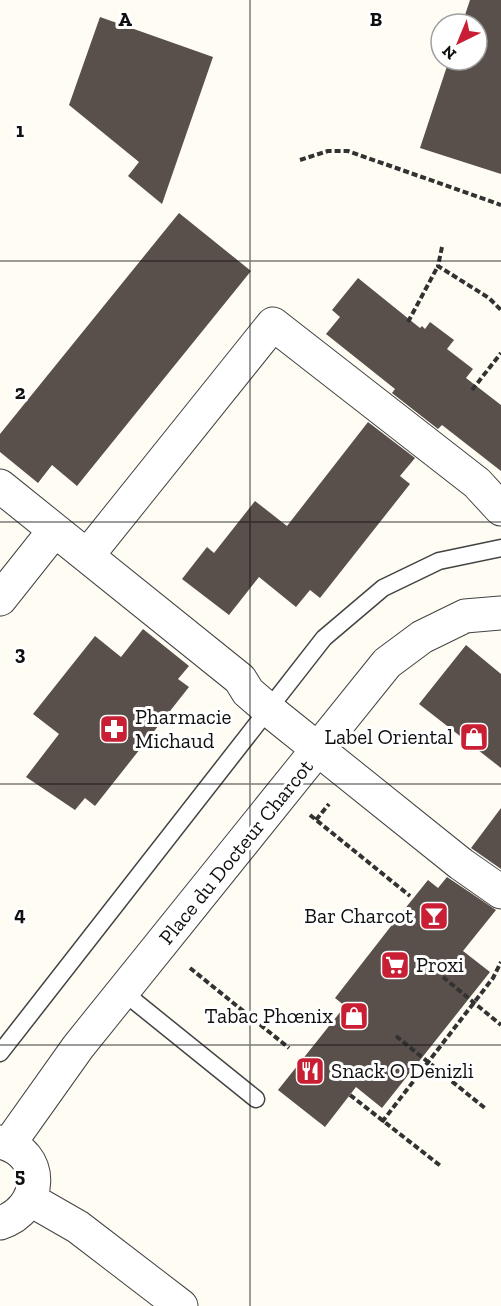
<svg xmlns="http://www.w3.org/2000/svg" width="501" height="1306" font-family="'Zilla Slab',serif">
	<rect width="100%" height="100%" fill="#fffcf3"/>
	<path fill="#59504b" d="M470,0H501V174L420,148L449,60H477V24H462Z
		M100,17L213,57L162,204L128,176L139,162L69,105Z
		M179,213L251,271L77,486L52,465L38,483L0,452V434Z
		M358,278L420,328L422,326L425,329L430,322L454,340L447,349L473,369L466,378L501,405V471L442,425L438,429L392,393L395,389L326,334L340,317L332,310Z
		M368,422L415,458L400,476L410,484L320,598L310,590L296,607L259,577L229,615L182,579L207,547L214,553L255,501L287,526Z
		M143,629L189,666L178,679L189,687L95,806L85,798L75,810L26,777L59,734L33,714L95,636L121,657Z
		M466,645L501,674V768L419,704Z
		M501,808V869L471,848Z
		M447,877L496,910L463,951L490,972L382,1108L356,1087L325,1127L278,1090L345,1006L335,998L395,921L428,880L438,888Z"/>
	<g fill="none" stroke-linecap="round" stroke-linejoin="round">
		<g stroke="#434343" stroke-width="19">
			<path id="service" d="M122,991L256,1099
				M0,1053L324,638L383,588L439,561L501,548"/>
		</g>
		<g stroke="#434343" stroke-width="35">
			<path id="minor" d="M0,486L240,679L248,692L269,710L461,864L501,892
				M87,556L273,324L477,483L501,509
				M0,599L54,531
				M9,1144L78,1047L387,663L422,637L465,616L501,613"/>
		</g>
		<g stroke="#434343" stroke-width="35">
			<path id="tertiary" d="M0,1142C47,1153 43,1209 0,1223
				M31,1200L78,1227L181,1306"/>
		</g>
		<path stroke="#323232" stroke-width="4" stroke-dasharray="6 3" stroke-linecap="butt" d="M300,160L328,151H348L501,205
			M442,247L438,266L489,298L501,310
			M408,322L438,266
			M472,390L501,353
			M310,815L410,896
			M316,820L329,804
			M190,968L289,1048
			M443,977L501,1025
			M396,1036L486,1109
			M350,1095L442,1167
			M382,1122L493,978L501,962"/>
		<use href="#service" stroke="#fff" stroke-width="16"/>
		<use href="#minor" stroke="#fff" stroke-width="33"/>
		<use href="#tertiary" stroke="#fff" stroke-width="33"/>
	</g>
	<path fill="none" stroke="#101010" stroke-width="1.5" stroke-opacity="0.55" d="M250,0V1306M0,261H501M0,522H501M0,784H501M0,1045H501"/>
	<defs>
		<g id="pharmacy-square" transform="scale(1.5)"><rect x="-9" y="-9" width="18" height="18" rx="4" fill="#c91f34" stroke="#fff"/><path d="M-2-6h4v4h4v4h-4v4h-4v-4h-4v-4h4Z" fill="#fff"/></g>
		<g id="shop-square" transform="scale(1.5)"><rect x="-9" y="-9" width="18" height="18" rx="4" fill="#c91f34" stroke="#fff"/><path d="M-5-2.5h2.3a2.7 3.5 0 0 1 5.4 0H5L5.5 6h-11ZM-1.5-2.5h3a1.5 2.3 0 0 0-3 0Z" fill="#fff"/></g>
		<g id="bar-square" transform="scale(1.5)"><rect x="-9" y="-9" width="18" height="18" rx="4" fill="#c91f34" stroke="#fff"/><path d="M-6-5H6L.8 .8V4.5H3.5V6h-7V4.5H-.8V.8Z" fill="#fff"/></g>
		<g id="supermarket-square" transform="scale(1.5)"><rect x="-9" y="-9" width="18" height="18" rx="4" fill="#c91f34" stroke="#fff"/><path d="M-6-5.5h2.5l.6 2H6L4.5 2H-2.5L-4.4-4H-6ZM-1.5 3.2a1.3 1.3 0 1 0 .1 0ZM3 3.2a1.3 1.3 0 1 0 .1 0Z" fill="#fff"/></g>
		<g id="restaurant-square" transform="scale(1.5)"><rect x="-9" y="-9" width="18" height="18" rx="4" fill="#c91f34" stroke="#fff"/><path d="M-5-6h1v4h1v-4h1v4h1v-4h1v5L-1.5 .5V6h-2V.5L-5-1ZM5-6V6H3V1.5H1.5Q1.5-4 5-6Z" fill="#fff"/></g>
	</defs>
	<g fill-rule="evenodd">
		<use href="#pharmacy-square" x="114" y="729"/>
		<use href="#shop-square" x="474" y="737"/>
		<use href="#bar-square" x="434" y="916"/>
		<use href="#supermarket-square" x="395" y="965"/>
		<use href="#shop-square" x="354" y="1016"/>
		<use href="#restaurant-square" x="310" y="1071"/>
	</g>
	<g text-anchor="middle" stroke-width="6" stroke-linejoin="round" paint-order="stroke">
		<g font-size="21" fill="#101010" stroke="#fff" text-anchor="start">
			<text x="135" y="724">Pharmacie<tspan x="135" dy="24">Michaud</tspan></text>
			<text x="453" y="744" text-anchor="end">Label Oriental</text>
			<text x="413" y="923" text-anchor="end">Bar Charcot</text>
			<text x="416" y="972">Proxi</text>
			<text x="333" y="1023" text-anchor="end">Tabac Phœnix</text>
			<text x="331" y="1078">Snack O Denizli</text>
		</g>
		<g font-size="21" fill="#101010" stroke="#fff">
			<text transform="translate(236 852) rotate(-51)" y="7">Place du Docteur Charcot</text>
		</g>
	</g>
	<g font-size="20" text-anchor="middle" font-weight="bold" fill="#101010" stroke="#fff" stroke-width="6" stroke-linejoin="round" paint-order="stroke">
		<text x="125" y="26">A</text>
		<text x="376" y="26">B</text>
		<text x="20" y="137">1</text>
		<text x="20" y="399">2</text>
		<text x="20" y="660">3</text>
		<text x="20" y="921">4</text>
		<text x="20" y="1182">5</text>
	</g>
	<g transform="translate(459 42) rotate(223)"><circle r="28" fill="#ffffff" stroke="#9f9f9f" stroke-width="1.5"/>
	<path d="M0-4.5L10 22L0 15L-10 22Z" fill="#c91f34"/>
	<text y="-9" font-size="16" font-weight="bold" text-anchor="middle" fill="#101010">N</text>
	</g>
</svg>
